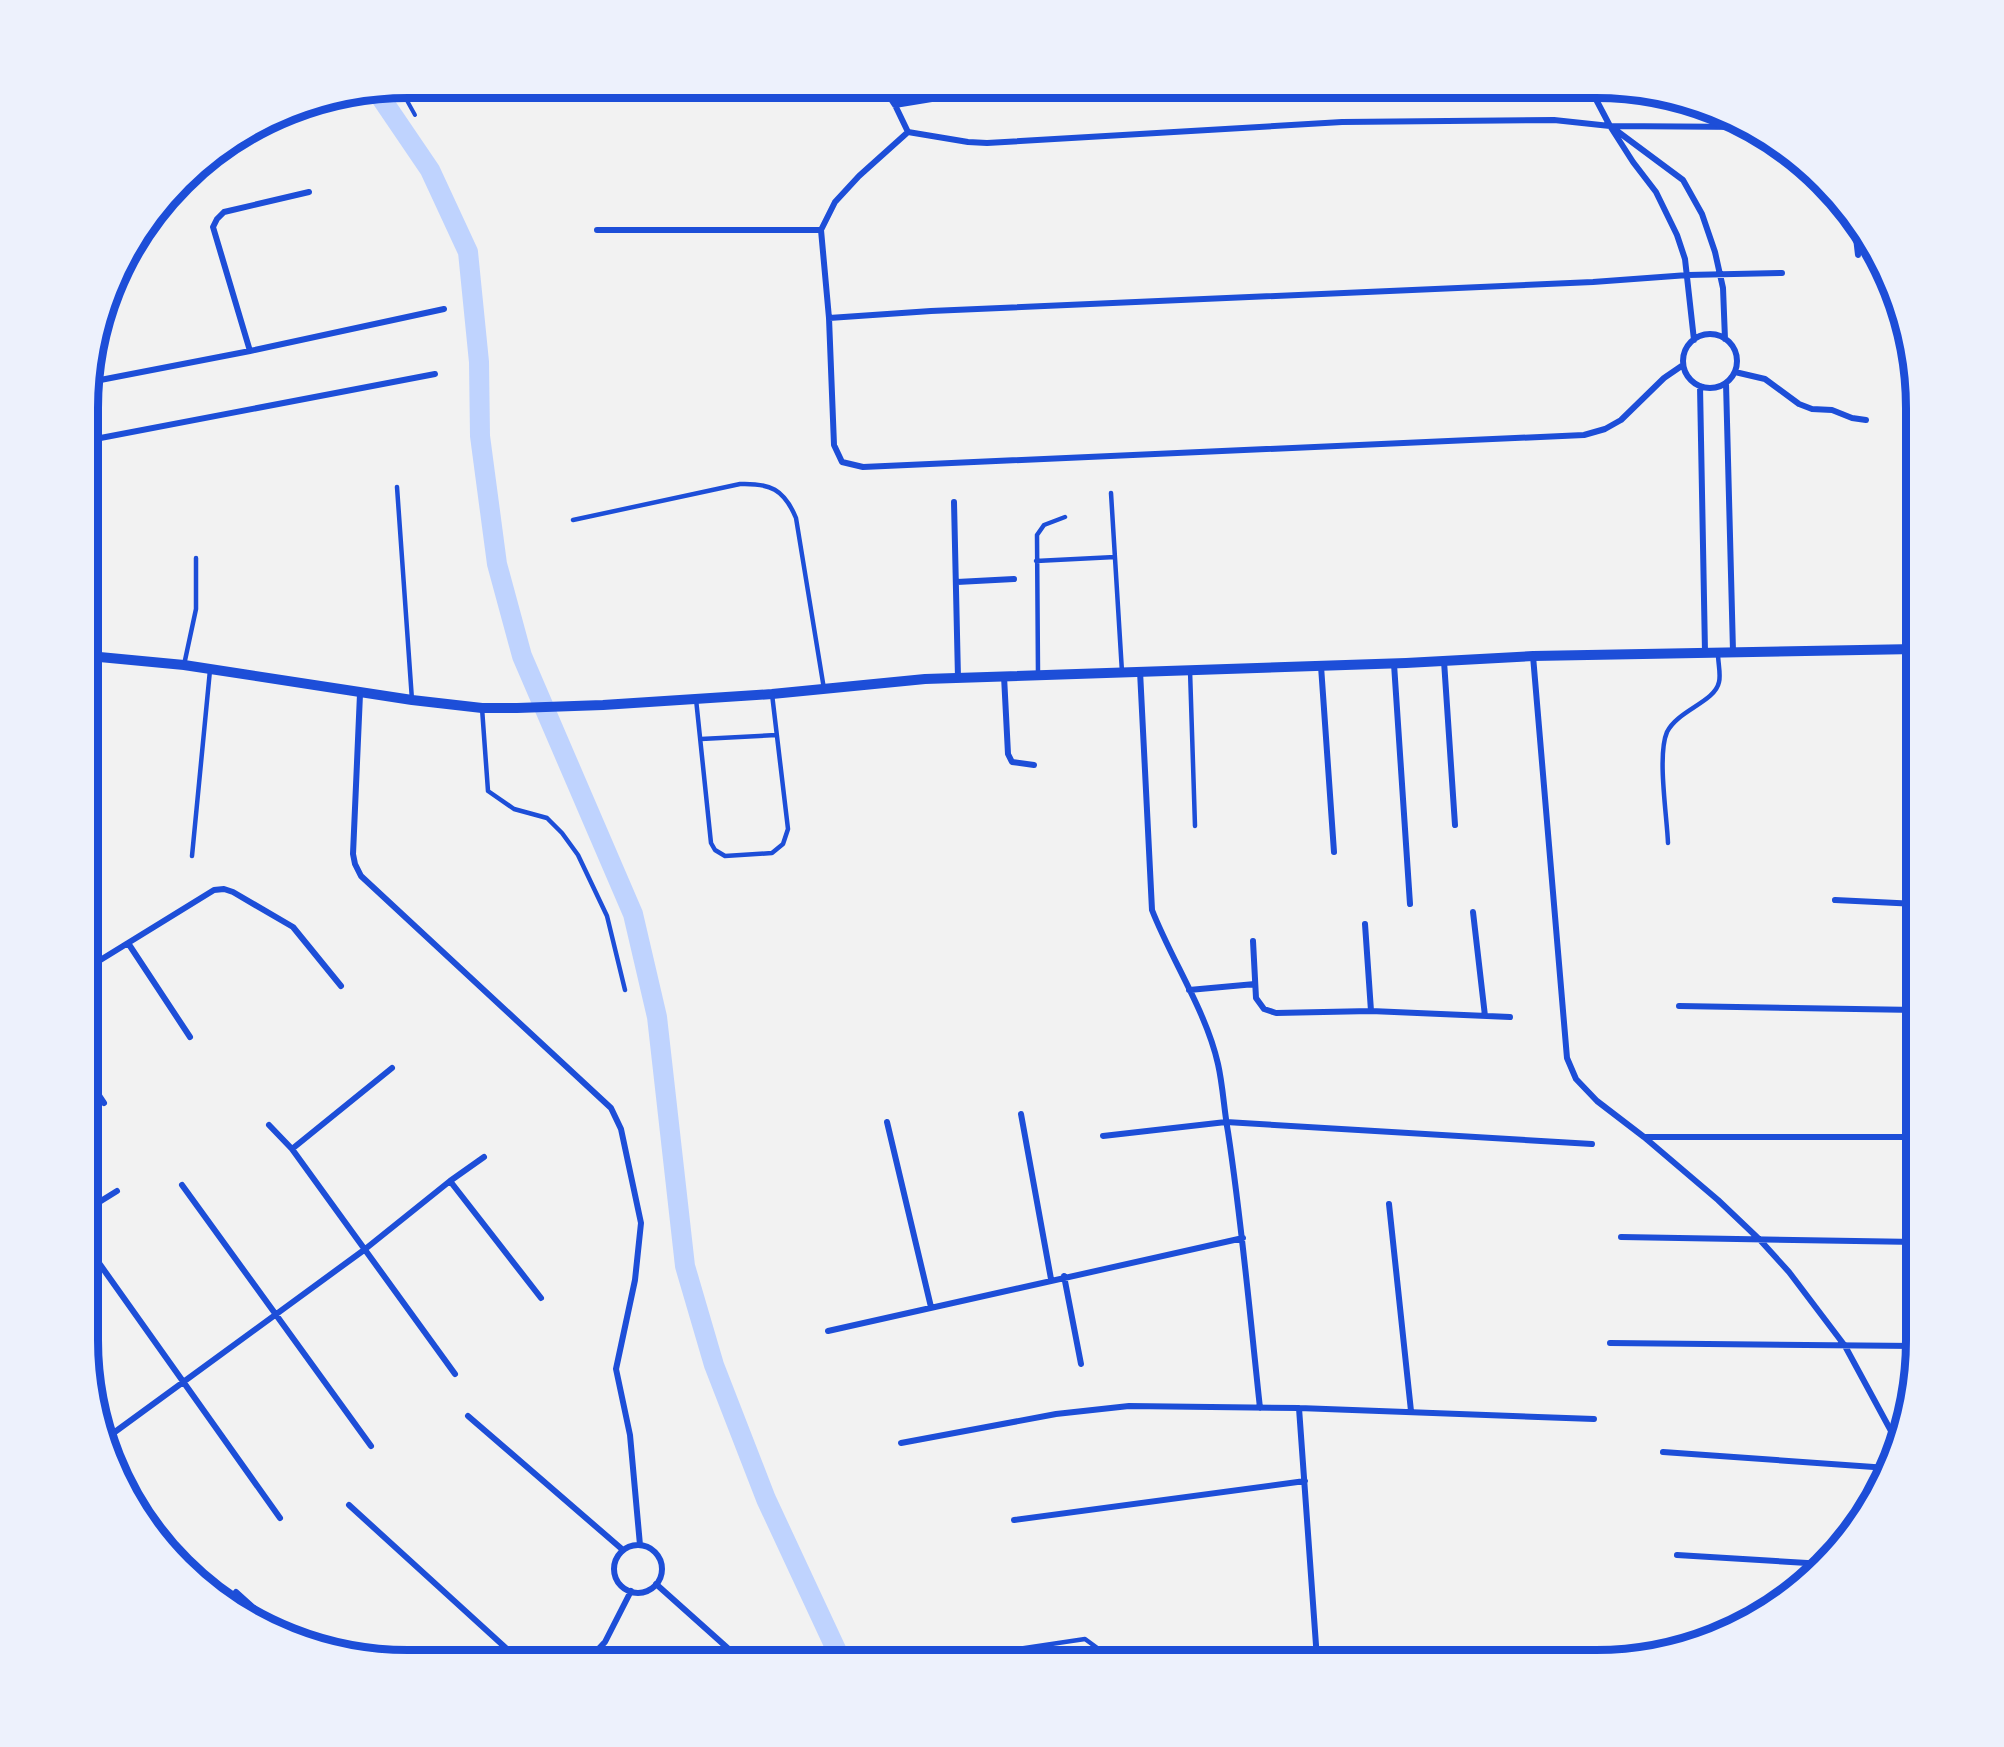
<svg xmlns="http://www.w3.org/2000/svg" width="2004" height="1747" font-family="Helvetica,sans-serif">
	<rect width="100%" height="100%" fill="#f2f2f2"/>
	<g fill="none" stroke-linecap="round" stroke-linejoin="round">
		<path stroke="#bfd3fe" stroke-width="20" d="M377,92L430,170L468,252L479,362L480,436L497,564L522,656L633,914L657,1017L685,1266L714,1365L766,1499L841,1660"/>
		<path stroke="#1d4ed8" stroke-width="4" d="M400,88L415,115"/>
		<path stroke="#1d4ed8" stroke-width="4.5" d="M397,487L412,700
			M1111,493L1122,672
			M573,520L740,484C770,483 784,489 796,518L824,689
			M1036,561L1115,557
			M184,665L196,609V558
			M1190,670L1195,826
			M1038,674L1037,535L1044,525L1065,517
			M696,699L711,843L715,850L725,856L772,853L783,844L788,829L772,694
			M482,708L488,791L514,809L547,818L562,833L578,855L607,916L625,990
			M701,739L776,735
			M1668,843C1667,816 1657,755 1667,732C1678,710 1715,702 1719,682C1721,674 1718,663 1718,654
			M192,856L210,670
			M1001,1660L1011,1650L1085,1639L1100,1650L1102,1660"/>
		<path stroke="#1d4ed8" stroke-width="6" d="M883,87L895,105L908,132
			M1590,88L1610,126L1633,162L1656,192L1677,235L1685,259L1694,340
			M895,105L1005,87
			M1613,128L1683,180L1702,214L1715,252L1723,288L1725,339
			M908,132L859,176L835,202L821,230L829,318L834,445L842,462L863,467L1584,435L1605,429L1621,420L1664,378L1683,365
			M908,132L968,142L987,143L1342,122L1554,120L1610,126L1747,127
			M1855,229L1858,255
			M597,230H821
			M829,318L931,311L1593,282L1688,275L1782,273
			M1683 361a27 27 0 1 1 54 0a27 27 0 1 1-54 0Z
			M250,351L213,227L217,219L224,212L309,192
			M1735,372L1765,379L1799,404L1812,409L1832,410L1852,418L1866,420
			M90,382L250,351L444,309
			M1726,383L1733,651
			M1700,386L1705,652
			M90,440L435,374
			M954,502L958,678
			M957,582L1014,579
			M1533,656L1567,1058L1576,1079L1597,1101L1644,1137L1718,1200L1760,1240L1789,1272L1845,1346L1897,1442
			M1444,661L1455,825
			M1394,664L1410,904
			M1321,666L1334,852
			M1140,671L1152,910C1172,961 1206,1011 1218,1064C1223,1086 1224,1110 1228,1132C1242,1224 1250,1316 1260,1408
			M1004,676L1008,754L1012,762L1034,765
			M360,694L353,854L355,864L361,876L611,1108L621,1129L641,1223L635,1280L616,1369L630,1435L640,1545
			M1835,900L1917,904
			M1473,912L1485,1016
			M1365,924L1371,1011
			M1253,941L1256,998L1264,1009L1276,1013L1371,1011L1510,1017
			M128,943L190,1037
			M89,967L214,890L224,889L233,892L293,927L341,986
			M1189,990L1255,984
			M1679,1006L1917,1010
			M88,1079L104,1103
			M1021,1114L1051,1279
			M887,1122L931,1307
			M269,1125L292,1149L455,1374
			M1103,1136L1226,1122L1592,1144
			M1644,1137H1917
			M292,1149L392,1068
			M450,1181L541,1298
			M182,1185L371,1446
			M1389,1204L1411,1411
			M88,1209L117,1191
			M1621,1237L1917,1242
			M89,1249L280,1518
			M1064,1276L1081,1364
			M828,1331L1243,1238
			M1610,1343L1916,1346
			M1299,1408L1317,1659
			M468,1416L623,1550
			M108,1437L364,1250L450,1181L484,1157
			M901,1443L1056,1414L1129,1406L1299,1408L1594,1419
			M1663,1452L1888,1468
			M349,1505L519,1660
			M1014,1520L1305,1481
			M614 1569a24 24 0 1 1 48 0a24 24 0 1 1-48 0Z
			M1677,1555L1824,1564
			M656,1584L741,1660
			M236,1592L284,1635
			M588,1660L605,1642L631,1591"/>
		<path stroke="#1d4ed8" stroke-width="10" d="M89,656L184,665L412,700L482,708H517L603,705L772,694L925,679L1406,663L1533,656L1916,649"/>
	</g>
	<path d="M0 0H2004V1747H0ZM408 98H1596A310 310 0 0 1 1906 408V1340A310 310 0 0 1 1596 1650H408A310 310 0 0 1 98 1340V408A310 310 0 0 1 408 98Z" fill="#edf1fc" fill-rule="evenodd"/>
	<path fill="none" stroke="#1d4ed8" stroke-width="8" d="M408 98H1596A310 310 0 0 1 1906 408V1340A310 310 0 0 1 1596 1650H408A310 310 0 0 1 98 1340V408A310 310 0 0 1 408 98Z"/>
</svg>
